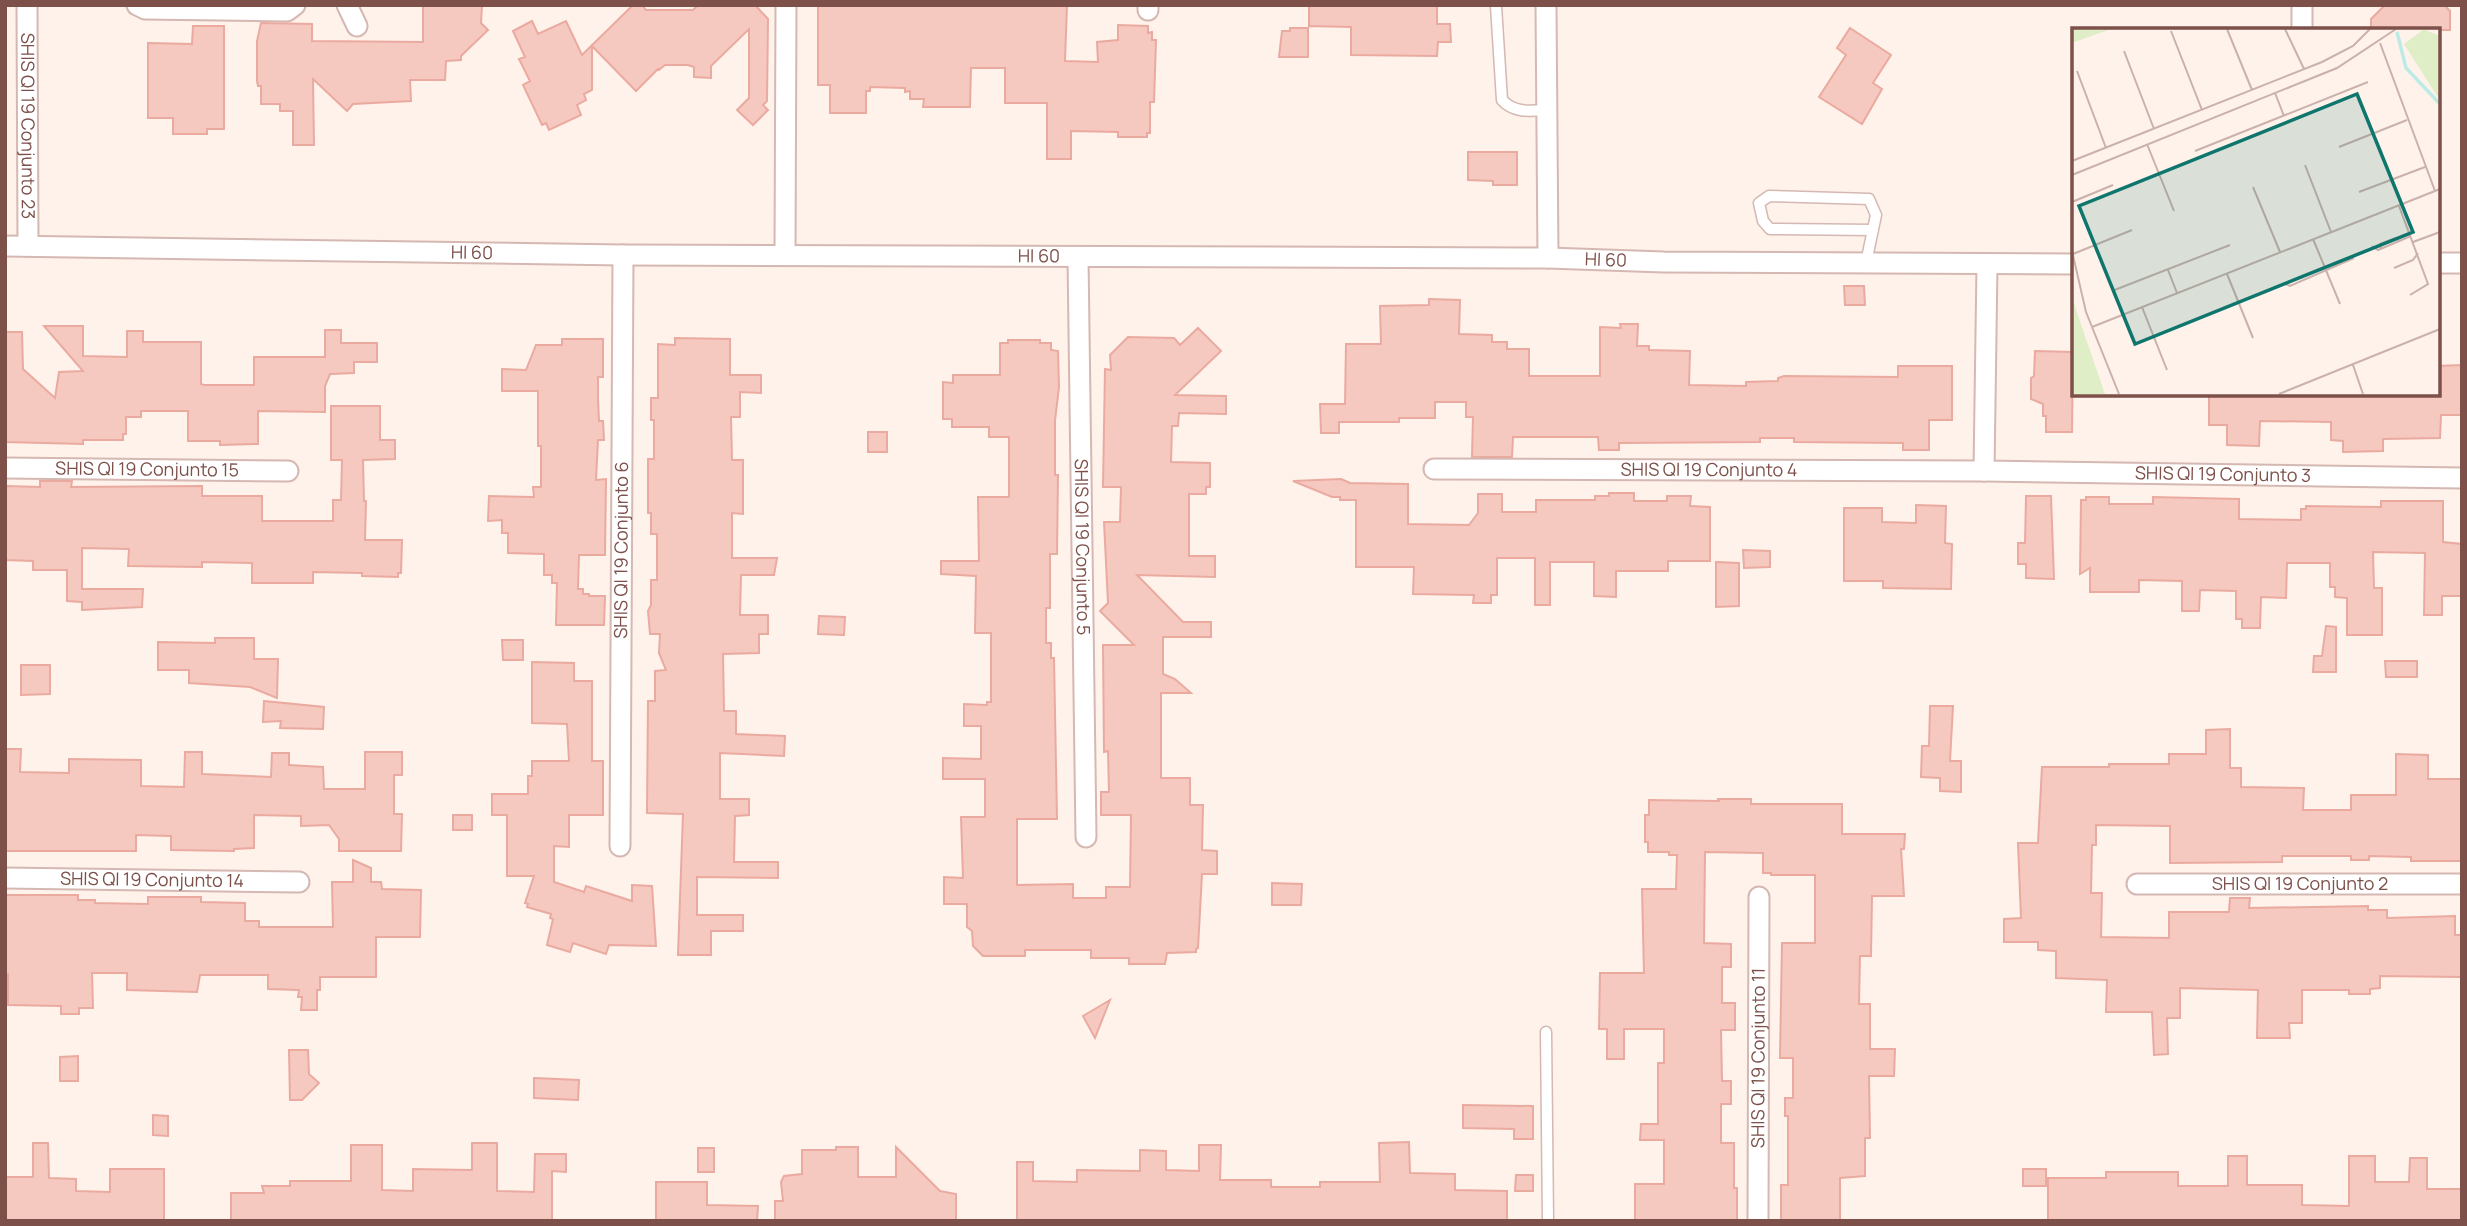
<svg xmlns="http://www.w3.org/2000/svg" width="2467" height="1226" font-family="Manrope,sans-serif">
	<rect width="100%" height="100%" fill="#fef2eb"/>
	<path fill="#f6c9c0" stroke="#eaaa9f" stroke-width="2" d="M423,5H482L481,23L488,30L461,56V60L446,61L445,80H410L411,101L353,104L347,111L313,79L314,145H293V111H280V104H261V86H258L257,81V41L261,23L312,24V41L423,42Z
		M633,5H642L646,10H693L698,5H755L768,19L767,101L763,105L768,110L753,125L737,110L749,98V29L711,66V78L694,77V67L688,65H665L659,70L658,69L636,91L592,46V90L584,94L586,100L577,105L581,115L549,130L546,123L542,125L523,85L530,81L519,59L525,57L513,31L532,21L538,34L566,21L582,55Z
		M818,5H1067L1065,61L1098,62L1097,42L1118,40V25L1148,26V33L1152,32V40H1156L1154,102H1150V133H1147V137H1118V132L1071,131V159H1047V103H1005V68H971L970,107H923L924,99H910V91L905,92V88L870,87V91H866V113H830V85H818Z
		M1309,5H1437V24H1450L1451,42H1438L1437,56L1351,55V27L1309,26Z
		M2385,5H2444L2450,11V30H2371V19Z
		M193,26H224V129H207V134H173V118H148V43L192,44Z
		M1290,28H1308V57H1279L1282,31H1290Z
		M1850,28L1891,55L1873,83L1882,89L1862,124L1819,97L1846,55L1837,48Z
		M1468,152H1517V185H1493V181L1468,180Z
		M1844,286H1864L1865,305H1845Z
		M1429,299L1460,300L1459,334L1492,335V342H1507V349H1529V376H1600V327L1621,328L1620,324H1638L1637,346H1649V350L1690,351L1689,385L1746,386V382L1778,381V378L1784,376L1898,377V366H1952V420H1929V450H1903V443L1794,442V438H1760V442L1619,443V450H1599L1598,437H1513L1512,457H1472L1473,417H1466V402H1435V418H1399V422H1339V433H1321L1320,404H1345L1346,344H1381L1380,306L1429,305Z
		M44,326H83V356L127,357V331H143V342H201V384L204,385H254V357H325V330H341V343H377V362H354V373L330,374L325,386V412L258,411V444L220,445V441H188V411H141V417H126V434H123V440H83V444L5,442V332H22L23,369L55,398L59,372L83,371Z
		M1198,328L1221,351L1175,395L1226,396V414L1179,413L1178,426H1172L1171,462L1210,463V487H1206V494H1189V556H1215V577L1137,575L1183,622H1211V637H1163V674L1175,679L1191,693H1161V778H1190V805H1203L1202,850L1217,851V874H1202L1198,948L1196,949V952L1167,953L1165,964H1129V958H1091V950H1025V956H983L973,946L972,931L967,927V904H944V877L963,878L961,817H985V779H943V758L981,759V726H964V704L987,705V702H991V633H975L976,576L941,574V561H979L978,497H1009V437H989V427H952V419H943V382L953,383V375H1000V343H1008V340H1040V343H1051V350L1058,351L1059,387L1055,421V475H1058L1057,554H1050V608H1046V643H1051V658H1054L1057,819H1017V885L1073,884V898H1106V887H1130L1131,815H1101V792H1109L1108,751L1104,752L1103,645H1134L1100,611L1108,603L1104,522H1120L1121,487H1103L1105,369L1111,370L1110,355L1128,337L1174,338L1180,345Z
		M675,338L730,339V375H761V393L740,392V417H731L732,460H743V514L732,513V558H777L774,575H741L740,615H768V634H759V653L723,654L724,711H736V734L785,736L784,756L720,753V799H749V815L735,816L734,862H778V878L697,877V915H743V931H711V955H678L683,814L647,813L648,701H655V671L666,670L659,653L660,634H650L648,611L651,605V580H657V534H651V513H648V459H654V420H651V398H658V344L675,345Z
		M562,339H603V377H598V398L599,421H603L604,440H598L596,480L606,479L605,555H579L578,589H583V594H589V596H605L604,625H556L557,583H552V575H544V554L508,553V533H502V520L488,521L489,496L534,497L533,487H541V446H538V391H502V369L526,370L536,345H562Z
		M2035,351L2073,352L2072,432H2046V416H2043V404L2031,399V378L2034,376Z
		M2462,365V415H2441L2440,438L2383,439V451L2343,452V441L2331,440V422L2260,421L2259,446L2227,445V425H2209V394H2437V366Z
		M331,406H380V440H395V459L363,460L364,501H366L365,540H402L401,573H398V577L362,576V573L313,572V583H252V563L202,562V567L128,566L129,549L82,548V589H143L142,607L82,610V602L67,601V570H33V561L5,560L6,486L40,487V481H72L71,487L202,486V496H262V521H333V500H341L342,460H331Z
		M868,432H887V452H868Z
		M1341,479L1350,483L1408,484V524L1469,525L1478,513V494H1502V512H1536V500H1595V496H1609V493H1634V501H1667V496H1691L1690,506L1710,507V561H1668V571H1616V597L1594,596V562H1550V605H1535V558H1497V595H1491V603H1473L1474,595L1413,594L1414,567H1356V500H1340V497H1332L1293,481Z
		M2026,496H2051L2054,579L2026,578V564H2018V543H2025Z
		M2086,497H2109V504H2153V497L2239,499V519L2301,520V509H2306V506L2381,507V501H2443V542L2462,544V596H2442V615H2424L2425,553L2373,552L2374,588H2382V635H2347V598L2335,597V587H2330V563H2287L2286,598L2261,597L2260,628H2242V619H2236V591L2200,590L2199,611H2182V581L2139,580V592H2090V568L2080,574L2081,500H2086Z
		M1916,505L1946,506L1945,543L1952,544L1951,589L1883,588V581H1844V508H1882V522L1916,523Z
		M1743,550L1770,551V567L1744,568Z
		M1716,562L1739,563V606L1716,607Z
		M819,616L845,617L844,635L818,634Z
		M2326,626L2336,627V672H2313L2314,656H2322Z
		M215,638H254V659H278L277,698L250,687L189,683V670H158V642L215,643Z
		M502,640H523V660H503Z
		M2385,661H2417V677H2386Z
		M532,662L574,663V681H592V761H603V815H569V847L554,846V882L584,892L586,886L632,901V885L652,886L656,946L609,945L606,954L573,943L570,952L547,945L553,919L550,918L551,914L527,907L528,904L525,903L534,876H507V815H492V794H528V776H532V761H569L567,724L532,723Z
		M21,665H50V694L21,695Z
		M264,701L324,707L323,729L280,728L281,721L263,722Z
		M1930,706H1953L1950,761H1961V792L1940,791V778L1921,777L1922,746H1929Z
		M2230,729V768H2241V787L2304,788L2303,810H2351V795H2396V754L2428,755V779H2462V861H2411V857L2369,856V860H2351V856H2282V862L2170,863V826L2096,825V845H2092L2091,893H2102L2101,937L2169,938V912H2229L2230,898H2250L2249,908L2368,906V910H2387V918L2455,916V935H2461V977L2380,976V988L2370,989V994H2349V990H2302V1023H2289L2290,1038H2257L2258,990L2180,988V1018H2167L2168,1054L2154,1055L2152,1012H2106L2107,980L2056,978V951L2038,950V942H2004V919L2021,918L2018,843H2038L2042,767H2109V764H2169V754H2206V730Z
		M5,749H21L20,772L69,773V759L141,760V786L184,787L185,752H202V774L271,777L272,753H289V765L323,767L324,789H365V752H402V775H394V814H402L401,851H339V839L329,825L301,826V816L254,815V848L234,849V851L171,850V836L136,835V851H5Z
		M1718,799H1751V804H1842V834H1905L1904,849H1901L1904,896H1872L1871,956H1860L1859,1004H1870V1049H1895L1894,1076H1869L1870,1138H1865V1176L1840,1178V1221H1781V1185H1788V1116H1785V1098H1793V1058H1780L1782,943H1815V875H1771V873H1763V853L1705,852L1704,943L1731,944V967H1722V1003H1735V1030H1721L1722,1081H1731V1104H1721V1143H1734V1188H1737V1221L1635,1220V1184H1664V1140H1640L1641,1124H1658V1063H1664V1029H1624V1059H1607V1029H1599L1600,973H1644L1642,889H1676L1677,855H1669V852H1648V842H1645V815H1649V800L1719,801Z
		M453,815H472V830H453Z
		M353,860L371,868V882H381L382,889L421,890L420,937H376V977H320V990H317V1010H301L302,997H298L299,990L268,989V975H200L197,992L127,990V973H92L93,1008H79V1014H61V1006L8,1005V974H5V895H78V900H95V903L148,904V897H201V902L245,903V921H259V927H333L332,882H353Z
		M1272,883L1302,884L1301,905H1272Z
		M1110,1000L1095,1038L1083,1016Z
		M289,1050H308L309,1074L319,1083L302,1100H290Z
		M78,1056V1081H60V1057Z
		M534,1078L579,1080L578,1100L534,1098Z
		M1463,1105L1533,1106V1139H1514V1129L1463,1128Z
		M153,1115L168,1116V1136L153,1135Z
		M1409,1142L1410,1173L1455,1174V1190L1507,1191V1221H1017V1162H1033V1181L1077,1182V1170L1140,1171V1150L1166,1151V1170L1199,1171V1145H1221L1220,1180H1271V1187H1320V1182H1380L1379,1143Z
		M33,1143H48L49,1178L76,1179V1191L110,1192V1169H164V1221H5V1177H33Z
		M472,1143H497V1191L534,1192L535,1154H566V1172L552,1171V1221H231V1193H264L262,1186H290V1181H351V1145H382V1190L413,1191V1169L472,1170Z
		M836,1147H858V1177H896V1147L940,1191L956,1194V1221H775V1201H783L781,1182L784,1176L802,1174V1150H836Z
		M698,1148H714V1172H698Z
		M2228,1156H2247V1185H2302V1205L2349,1206V1156H2375V1182H2409L2410,1158H2427V1189H2462V1221H2048V1178H2106V1172H2178V1186H2228Z
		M2023,1169H2046V1186H2023Z
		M1516,1175H1533V1191H1515Z
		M656,1182H707V1205L758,1206L757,1221H656Z"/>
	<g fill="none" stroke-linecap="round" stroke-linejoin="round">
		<g stroke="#d5b8b1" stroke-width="13">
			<path id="service" d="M1496,6L1502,100C1514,113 1529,111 1547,110
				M1866,263L1876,215L1869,199L1769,196L1759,203L1763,221L1770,229L1873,230
				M1546,1032L1548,1221"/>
		</g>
		<g stroke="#d5b8b1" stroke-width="23">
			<g id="minor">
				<path id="s1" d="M27,5L28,246"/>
				<path d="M137,5L145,9L287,11L295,5"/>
				<path d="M347,5L357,26"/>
				<path d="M1148,5V10"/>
				<path d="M1546,5L1548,258"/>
				<path d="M2302,30V5"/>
				<path id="s2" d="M5,246L623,255L1548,258L1664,262L2073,264"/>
				<path d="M785,254L786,5"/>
				<path id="s3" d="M1078,258L1086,837"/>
				<path d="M2437,263H2462"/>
				<path id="s4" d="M5,468L288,471"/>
				<path id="s5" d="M1434,469L1984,471L2462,478"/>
				<path d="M1984,471L1987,265"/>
				<path id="s6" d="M620,846L623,255"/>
				<path id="s7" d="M5,878L299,882"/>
				<path id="s8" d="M2137,884H2462"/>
				<path id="s9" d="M1758,1221L1759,897"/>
			</g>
		</g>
		<use href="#service" stroke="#fff" stroke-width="10"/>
		<use href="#minor" stroke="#fff" stroke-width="19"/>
	</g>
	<g text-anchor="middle" stroke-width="7" stroke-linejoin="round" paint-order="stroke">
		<g font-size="18" fill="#7d504a" stroke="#fff7f3">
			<text dy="6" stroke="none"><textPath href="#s1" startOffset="121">SHIS QI 19 Conjunto 23</textPath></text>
			<text dy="6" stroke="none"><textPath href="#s2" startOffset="467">HI 60</textPath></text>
			<text dy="6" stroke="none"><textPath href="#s2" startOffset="1034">HI 60</textPath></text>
			<text dy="6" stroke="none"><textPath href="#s2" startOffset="1601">HI 60</textPath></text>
			<text dy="6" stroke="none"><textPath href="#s4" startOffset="142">SHIS QI 19 Conjunto 15</textPath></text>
			<text dy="6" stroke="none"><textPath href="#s5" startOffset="275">SHIS QI 19 Conjunto 4</textPath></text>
			<text dy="6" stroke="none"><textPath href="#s5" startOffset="789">SHIS QI 19 Conjunto 3</textPath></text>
			<text dy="6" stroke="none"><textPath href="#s3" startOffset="289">SHIS QI 19 Conjunto 5</textPath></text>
			<text dy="6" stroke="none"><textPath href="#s6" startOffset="296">SHIS QI 19 Conjunto 6</textPath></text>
			<text dy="6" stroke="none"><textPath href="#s7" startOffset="147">SHIS QI 19 Conjunto 14</textPath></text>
			<text dy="6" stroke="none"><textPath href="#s8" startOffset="163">SHIS QI 19 Conjunto 2</textPath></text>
			<text dy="6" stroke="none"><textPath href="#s9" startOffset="163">SHIS QI 19 Conjunto 11</textPath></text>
		</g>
	</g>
	<g transform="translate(2072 28)">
		<rect width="368" height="368" fill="#fef2eb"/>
		<path d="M0,1H39L0,15ZM352,1L367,8V71L332,16ZM0,269L14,311L33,366H0Z" fill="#e0eec7"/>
		<path fill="none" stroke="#bcebe6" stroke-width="3.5" d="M325,4L334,40L368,76"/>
		<path fill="none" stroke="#cab1ab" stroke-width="2" d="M155,1L180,62M213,1L232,41M99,3L130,82M308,15L363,163M52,23L82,101M5,43L34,120M203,65L212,88M75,116L102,183M267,119L335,92M123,123L296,54M0,133L250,34L281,18L298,1M233,137L259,204M0,147L265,40L324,1M181,159L208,224M287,164L353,139M0,174L41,157M327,178L356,256L338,267M241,211L268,276M341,214L368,204M300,218L306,222L339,208M309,221L308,216L324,210L327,213M0,223L14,284L47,366M1,226L60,202M322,240L341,232L346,225M96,242L105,265M155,246L181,310M211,255L218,258L282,230M40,263L158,217M70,279L95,342M20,299L368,161M281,337L291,366M207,366L368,301"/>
		<path fill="#0f766e" fill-opacity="0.15" stroke="#0f766e" stroke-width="3.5" d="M285,66L341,204L63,316L7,178Z"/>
		<rect width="368" height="368" fill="none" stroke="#7d504a" stroke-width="3.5"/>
	</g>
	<rect width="2467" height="1226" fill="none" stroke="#7d504a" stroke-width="14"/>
</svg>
